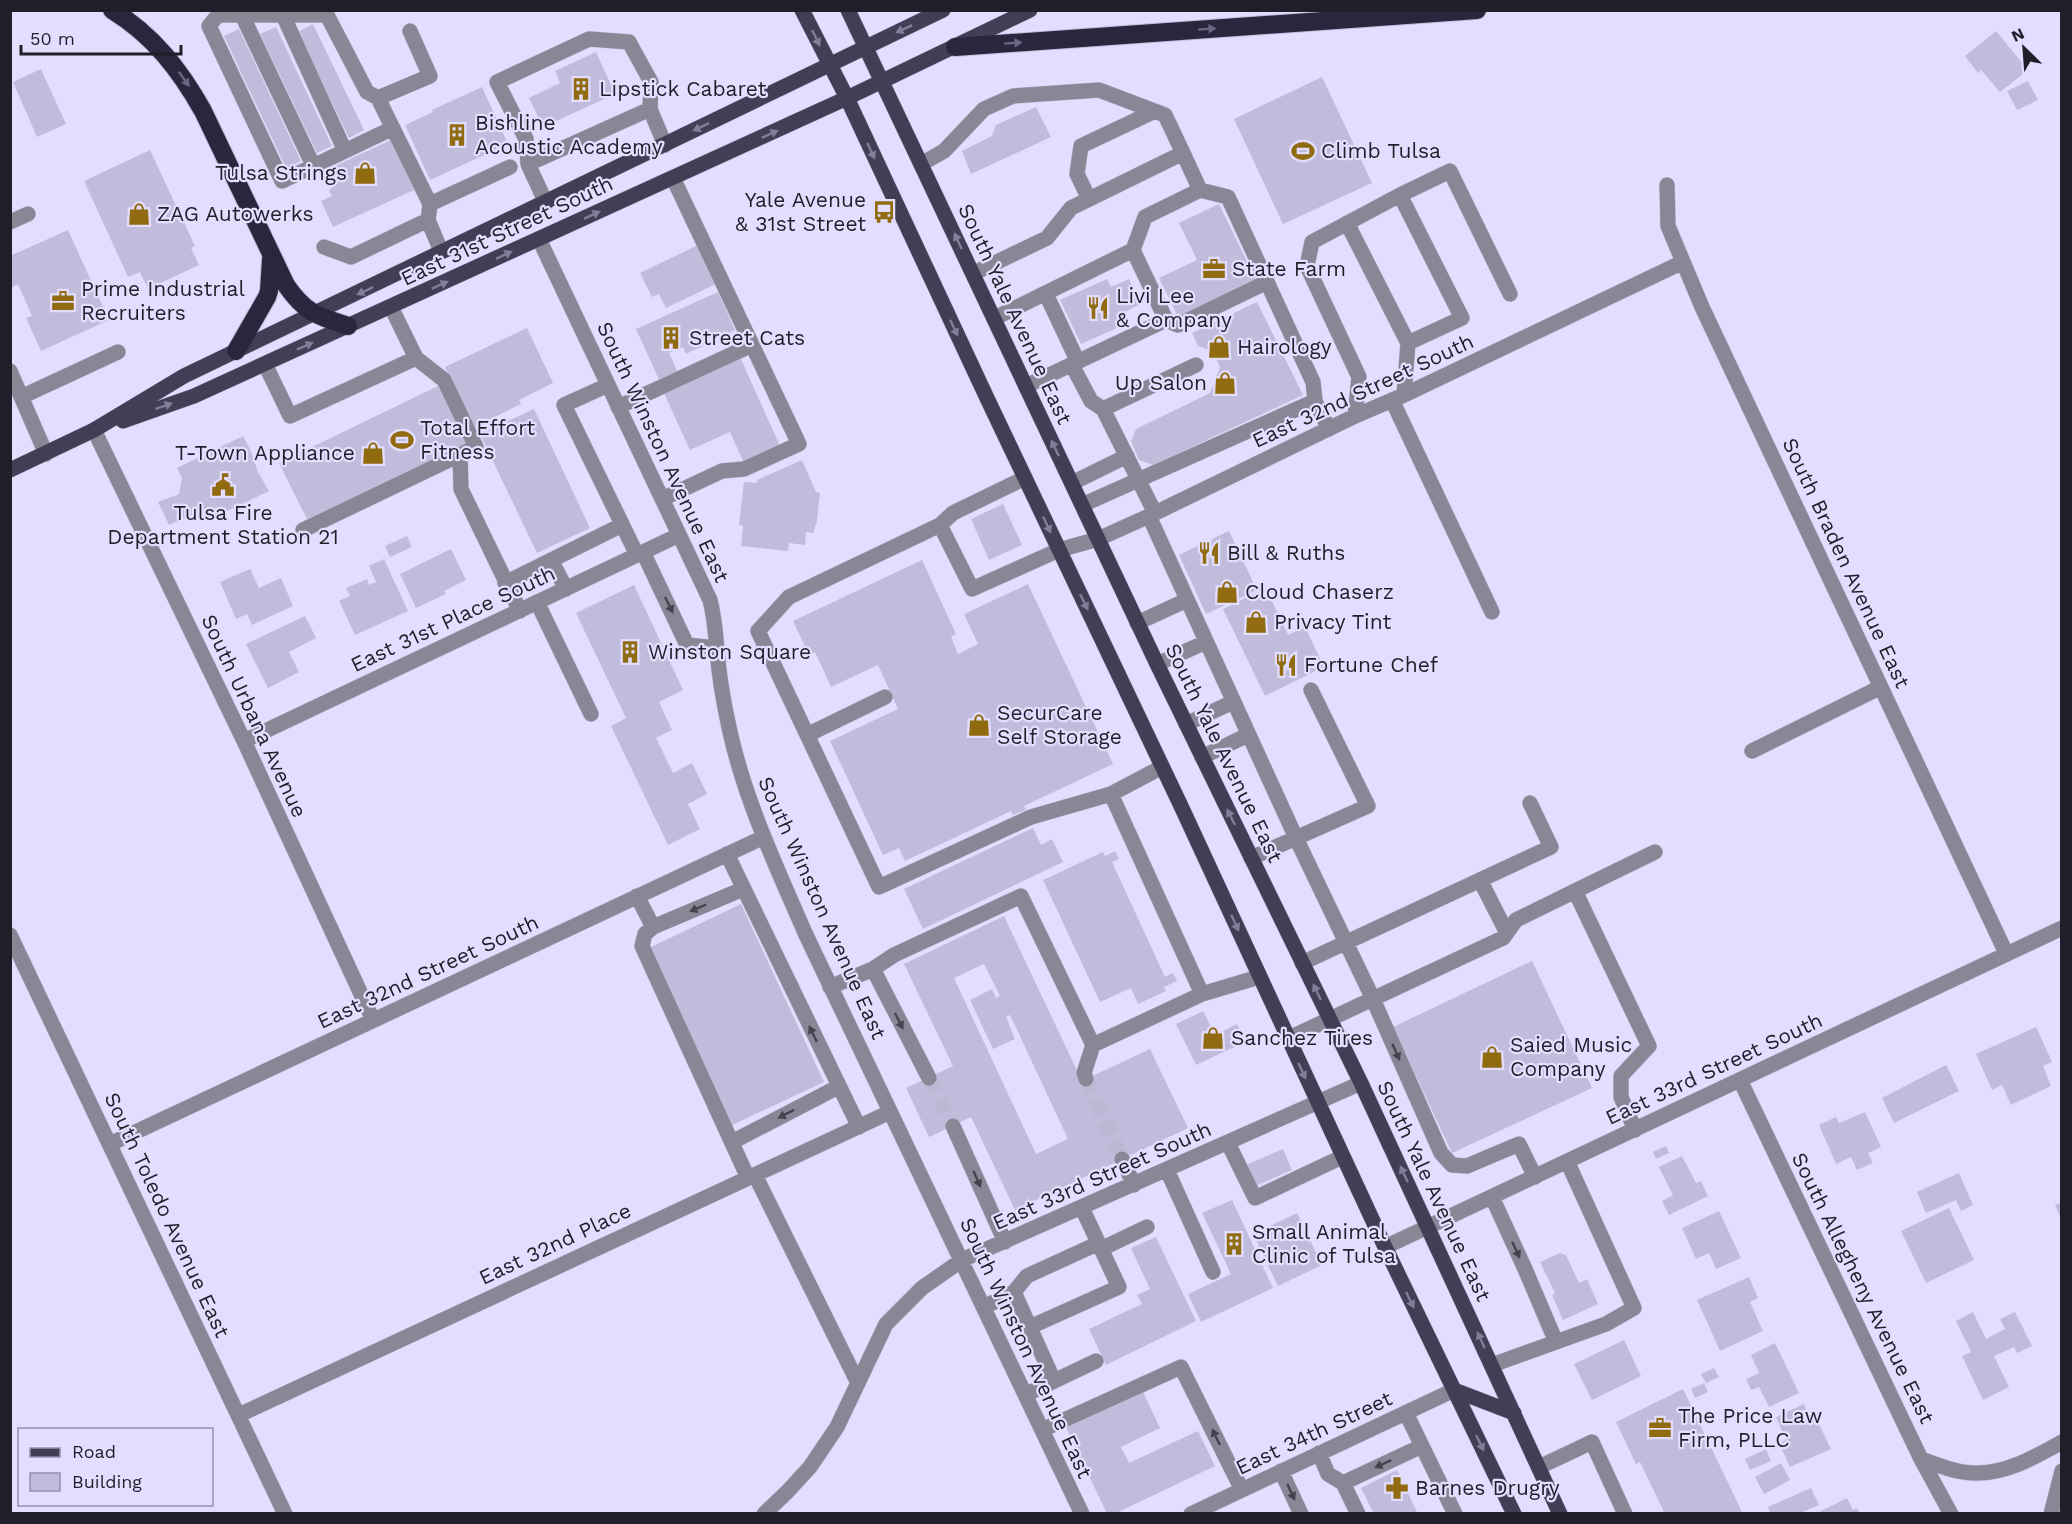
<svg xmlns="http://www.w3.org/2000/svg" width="2072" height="1524" font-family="'Work Sans',sans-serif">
	<rect width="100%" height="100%" fill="#e3deff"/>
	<path fill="#c2bcdc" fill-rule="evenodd" d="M313,24L364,130L349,138L298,32Z
		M276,27L332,146L317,153L260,34Z
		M239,29L301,161L286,168L224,36Z
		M1996,31L2028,70L2000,92L1981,70L1978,73L1965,56Z
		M596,52L615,94L543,127L529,98L560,83L555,71Z
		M41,69L66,124L37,137L13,82Z
		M1322,77L1372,183L1283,224L1234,119Z
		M2028,81L2038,100L2017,110L2007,91Z
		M482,87L508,144L430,180L405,125L433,112L432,110Z
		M1036,107L1051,137L971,174L962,151L992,136L996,125Z
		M391,140L414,190L333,227L321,201L332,196L329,190L332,188L324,171Z
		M150,150L195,246L191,248L199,265L148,289L140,272L128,277L84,181Z
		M1219,204L1256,280L1178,317L1159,278L1197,260L1179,223Z
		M68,230L109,320L41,351L26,318L32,316L18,284L12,287L10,283V256Z
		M698,245L716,284L666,308L659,294L652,297L640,273Z
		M1107,279L1111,287L1129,279L1141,304L1124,312L1128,323L1081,344L1060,300Z
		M718,292L735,330L718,338L715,332L700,339L703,346L686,354L683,347L669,353L679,375L661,384L636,329Z
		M1257,302L1303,395L1153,465L1139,460L1131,441L1136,429L1210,393L1220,367L1212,351L1198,346L1192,333Z
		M527,328L553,383L519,400L521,404L474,427L445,367Z
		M740,357L780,446L744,463L730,432L690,450L663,391Z
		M438,386L467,444L308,521L279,463Z
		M534,409L590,528L537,553L480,434Z
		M243,436L250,449L258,472L269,491L215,517L210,507L169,525L158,502L179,494L182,478L177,468Z
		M802,460L816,492L820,493L817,521L813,533L806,532L805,545L789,543L788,551L741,546L743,526L739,525L744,482L757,483V480Z
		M1003,504L1022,545L989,560L971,519Z
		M1229,531L1257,590L1206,614L1179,555Z
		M407,536L412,547L390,557L385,546Z
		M451,549L466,580L444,591L446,594L416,608L400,574Z
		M384,559L408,611L355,635L339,601L350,596L346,588L367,579L369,585L376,582L369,566Z
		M922,560L956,634L951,637L958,654L978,644L964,614L1028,584L1113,764L1024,806L1026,810L1013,815L1011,811L905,861L899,848L883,855L830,741L898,709L878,665L831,687L815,652L809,655L793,621Z
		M250,569L259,588L281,578L293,606L252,625L247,614L236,619L220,582Z
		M634,585L683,690L659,702L672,730L656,738L673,773L692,763L707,794L688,804L700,829L668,845L611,726L626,718L576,613Z
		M1266,588L1288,635L1305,627L1324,667L1265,696L1223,609Z
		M305,616L316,638L289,652L299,672L268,688L246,644Z
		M1033,828L1041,845L1052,839L1063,862L923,929L904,889Z
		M1115,851L1119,859L1112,862L1165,977L1173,973L1177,981L1164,987L1166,991L1138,1004L1131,988L1100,1002L1043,880L1103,852L1105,856Z
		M741,904L824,1082L732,1125L649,948Z
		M1004,916L1082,1081L1150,1049L1188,1128L1015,1210L971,1117L929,1137L906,1088L953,1066L904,964ZM984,964L1000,996L996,998L992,989L970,1000L993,1049L1015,1039L1006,1017L1010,1015L1068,1139L1036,1154L954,978Z
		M1532,961L1592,1088L1452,1153L1393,1027Z
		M1203,1011L1215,1035L1237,1024L1245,1042L1196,1065L1176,1024Z
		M2036,1027L2052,1062L2043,1066L2051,1086L2011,1105L2002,1085L1992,1090L1976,1054Z
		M1946,1065L1959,1091L1894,1123L1882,1098Z
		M1865,1112L1881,1147L1868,1153L1873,1163L1857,1170L1851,1157L1836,1164L1819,1125L1836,1117L1839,1123Z
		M1666,1146L1669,1153L1656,1159L1653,1152Z
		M1283,1149L1292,1170L1255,1186L1246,1165Z
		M1682,1156L1696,1183L1701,1181L1708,1196L1669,1215L1662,1201L1673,1195L1659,1167Z
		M1959,1173L1973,1205L1961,1211L1956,1200L1926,1213L1917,1192Z
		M1232,1200L1273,1288L1201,1322L1188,1294L1231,1274L1202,1213Z
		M2062,1202V1221L2055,1205Z
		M1949,1208L1974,1260L1926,1283L1901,1231Z
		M1719,1211L1741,1258L1716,1269L1709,1253L1696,1259L1682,1228Z
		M1297,1213L1322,1265L1278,1286L1253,1234Z
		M1156,1237L1196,1321L1106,1365L1089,1329L1142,1304L1137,1295L1150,1289L1131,1248Z
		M1560,1253L1566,1255L1579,1283L1587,1279L1598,1304L1563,1320L1552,1295L1555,1293L1540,1262Z
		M1749,1277L1758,1298L1750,1302L1763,1331L1720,1351L1697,1300Z
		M1973,1312L1986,1339L2005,1329L2000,1319L2015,1312L2032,1346L2017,1353L2014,1347L1994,1356L2009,1387L1983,1400L1962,1356L1971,1352L1956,1321Z
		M1624,1340L1641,1376L1592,1400L1574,1364Z
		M1775,1343L1799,1393L1769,1407L1759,1387L1751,1390L1746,1379L1759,1373L1751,1355Z
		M1714,1368L1719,1377L1706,1383L1701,1374Z
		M1704,1383L1708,1392L1695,1398L1691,1389Z
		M1683,1389L1743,1514H1665L1640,1462L1636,1464L1616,1422Z
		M1143,1392L1160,1428L1121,1447L1129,1463L1198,1431L1215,1466L1114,1514H1107L1066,1427Z
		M1804,1404L1809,1416L1814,1414L1831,1449L1790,1467L1779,1443L1786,1440L1776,1417Z
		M1766,1449L1771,1461L1750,1470L1745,1459Z
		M1781,1463L1790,1480L1764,1494L1755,1477Z
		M1397,1470L1418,1514H1374L1361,1488Z
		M1811,1488L1819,1505L1798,1514H1771L1768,1507Z
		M1847,1498L1853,1510L1857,1508L1860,1514H1815Z"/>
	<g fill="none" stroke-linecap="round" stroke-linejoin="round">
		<path stroke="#bcb8d4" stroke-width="15" stroke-dasharray="15 8" stroke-linecap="butt" d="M929,1078L953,1126
			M1086,1079L1122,1159"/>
		<g stroke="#c0bbd9" stroke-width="16">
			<path id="minor" d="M242,15L313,165
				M283,15L345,151
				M378,98L430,76L410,31
				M650,109L665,145
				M393,128L282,181L209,26L218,15H327L367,92L378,98L430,204L428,220L441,251
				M528,164L650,109L651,82L629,42L589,39L497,82L526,139L528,164L546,203
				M921,164L944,151L984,109L1013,96L1099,90L1165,115L1183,153
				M1667,185L1668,226L1702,307L2006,953
				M1400,195L1450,171L1510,294
				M1089,199L1077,174L1081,146L1155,111
				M430,204L510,167
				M10,222L28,214
				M1347,223L1408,343L1404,395
				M539,239L710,600C715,620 715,630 717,650C719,677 724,705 730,732C746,803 777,868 806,935L1082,1514
				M324,247L351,257L428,220
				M1133,250L1166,320L1178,325L1267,282
				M974,273L1047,238L1071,208L1183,153L1200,190L1228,197L1313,382L1315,401L1329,429
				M1046,294L1078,362
				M995,318L1133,250L1145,217L1200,190
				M265,364L290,416L416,358L391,307
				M1072,365L1091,401L1103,409
				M10,371L46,454
				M608,385L564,405L637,555
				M1026,386L1166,320
				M21,397L118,352
				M1392,400L1492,612
				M618,407L752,345
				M1355,416L1359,377L1307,266L1312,242L1400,195L1462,318L1408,343
				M94,430L244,741L373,1020
				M460,455L461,489L520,611
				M1025,478L953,513L940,525L789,597L758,631L879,887L1031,817L1111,794L1162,767
				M1072,483L1127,456
				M662,499L722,471L744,469L799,444L673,178
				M1082,505L1315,401
				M1155,513L1103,409L1196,365
				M1149,516L1296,838L1373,999L1441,1153L1452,1165L1467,1166L1519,1144L1535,1177
				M940,525L972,589L1059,550L1098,539L1149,516L1355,416L1404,395L1683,262
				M303,530L476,447L444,380L416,358
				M643,552L687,645L716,648
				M551,560L566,589
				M505,583L622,525
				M537,602L591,714
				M1137,623L1187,600
				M1157,664L1206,642
				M1186,724L1233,702
				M807,735L885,697
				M244,741L679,535
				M1752,751L1881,687
				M1202,757L1248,735
				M1111,794L1202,994L1259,977
				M727,854L859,1127
				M1251,858L1368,806L1311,690
				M1480,880L1507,933
				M743,889L653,927L645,934L642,946L748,1178
				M637,896L653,927
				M10,935L285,1514
				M1302,963L1551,847L1530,803
				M873,969L929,1078
				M830,987L873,969L894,955L1021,896L1093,1045L1202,994
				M1287,1039L1503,938L1516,920L1575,891
				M1086,1079L1084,1073L1093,1045
				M1740,1080L1921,1459L1951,1514
				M953,1126L1005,1242
				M1635,1130L1621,1097V1076L1649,1046L1575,891L1655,852
				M732,1142L838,1087
				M1228,1143L1255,1198L1342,1157
				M110,1144L764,837
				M1122,1159L1134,1185
				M1167,1170L1213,1272
				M755,1175L858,1383
				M1492,1197L1525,1269L1556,1342
				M1385,1247L2062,928
				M1101,1249L1147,1227
				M984,1307L1014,1292
				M1030,1327L1119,1287L1082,1208
				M1492,1365L1606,1324L1634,1308L1567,1161
				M1054,1381L1014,1292L1027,1276L1099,1243
				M1025,1395L1096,1361
				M1406,1413L1455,1514
				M239,1415L890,1112
				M1042,1430L1181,1367L1242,1490
				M1319,1453L1328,1474L1343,1483L1358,1514
				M1921,1459C1938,1465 1956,1473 1975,1473C2006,1474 2035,1457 2062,1442
				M1539,1467L1592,1442L1625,1514
				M1281,1471L1301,1514
				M1343,1483L1422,1446
				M764,1514L787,1492L810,1467L837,1427L886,1324L922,1288L962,1260L1361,1083
				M1191,1514L1454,1390
				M2051,1514L2062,1471"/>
		</g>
		<g stroke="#c0bbd9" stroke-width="16">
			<path id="major" d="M802,10L847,98L986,396L1181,806L1385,1247L1514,1514
				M848,10L1157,664L1361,1083L1560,1514
				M123,421L194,396L847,98L1030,10
				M10,470L94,430L184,376L943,10
				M1454,1390L1514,1413"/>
		</g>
		<g stroke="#c0bbd9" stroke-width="20">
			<path id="highway" d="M112,10C153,35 180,70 203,111L286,285C305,313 318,316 348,326
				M955,47L1477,10
				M236,351L267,297L269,291L271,259"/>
		</g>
		<use href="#minor" stroke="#898795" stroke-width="15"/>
		<use href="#major" stroke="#423e55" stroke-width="15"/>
		<use href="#highway" stroke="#2b253e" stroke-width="18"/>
	</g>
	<defs><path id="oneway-solid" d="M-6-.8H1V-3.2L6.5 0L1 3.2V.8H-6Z" transform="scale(1.5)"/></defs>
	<g fill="#827e99">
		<use href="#oneway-solid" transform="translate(904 29) rotate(155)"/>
		<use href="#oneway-solid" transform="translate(816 38) rotate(64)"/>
		<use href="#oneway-solid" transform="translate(701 127) rotate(154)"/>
		<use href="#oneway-solid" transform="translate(770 134) rotate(-25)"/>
		<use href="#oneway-solid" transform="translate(871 151) rotate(65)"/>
		<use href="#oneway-solid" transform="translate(592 215) rotate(-25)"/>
		<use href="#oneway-solid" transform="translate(958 241) rotate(-115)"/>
		<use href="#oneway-solid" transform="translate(504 255) rotate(-25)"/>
		<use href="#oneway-solid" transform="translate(440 285) rotate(-24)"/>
		<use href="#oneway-solid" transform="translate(365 291) rotate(155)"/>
		<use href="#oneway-solid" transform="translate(954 328) rotate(65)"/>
		<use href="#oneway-solid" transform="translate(305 346) rotate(-24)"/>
		<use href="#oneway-solid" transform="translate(164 406) rotate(-19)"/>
		<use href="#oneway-solid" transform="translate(1055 448) rotate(-115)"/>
		<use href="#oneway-solid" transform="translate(1047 525) rotate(65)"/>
		<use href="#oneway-solid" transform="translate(1084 602) rotate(64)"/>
		<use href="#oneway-solid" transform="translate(1231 817) rotate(-116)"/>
		<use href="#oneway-solid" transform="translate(1235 923) rotate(65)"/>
		<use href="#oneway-solid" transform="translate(1317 992) rotate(-116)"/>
		<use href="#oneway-solid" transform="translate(1302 1071) rotate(65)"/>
		<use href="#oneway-solid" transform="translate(1404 1174) rotate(-115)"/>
		<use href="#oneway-solid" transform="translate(1410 1300) rotate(64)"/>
		<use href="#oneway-solid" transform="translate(1481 1340) rotate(-114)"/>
		<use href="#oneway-solid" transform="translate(1480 1443) rotate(64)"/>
	</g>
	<g fill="#6b6682">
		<use href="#oneway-solid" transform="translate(1207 29) rotate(-4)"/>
		<use href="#oneway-solid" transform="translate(1013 43) rotate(-4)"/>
		<use href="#oneway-solid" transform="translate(184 79) rotate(54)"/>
	</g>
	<g fill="#45434f">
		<use href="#oneway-solid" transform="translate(669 605) rotate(64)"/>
		<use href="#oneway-solid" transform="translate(698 908) rotate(157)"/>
		<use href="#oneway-solid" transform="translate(899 1021) rotate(63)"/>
		<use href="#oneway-solid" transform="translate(813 1034) rotate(-116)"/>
		<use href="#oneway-solid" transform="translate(1396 1052) rotate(66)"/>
		<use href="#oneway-solid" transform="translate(786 1114) rotate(153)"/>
		<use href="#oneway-solid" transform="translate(977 1179) rotate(66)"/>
		<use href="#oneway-solid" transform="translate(1516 1250) rotate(65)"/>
		<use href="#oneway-solid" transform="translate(1216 1437) rotate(-116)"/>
		<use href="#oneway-solid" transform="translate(1383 1464) rotate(155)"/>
		<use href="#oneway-solid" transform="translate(1291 1492) rotate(65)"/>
	</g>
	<defs>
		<g id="building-bare" transform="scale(1.8)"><path d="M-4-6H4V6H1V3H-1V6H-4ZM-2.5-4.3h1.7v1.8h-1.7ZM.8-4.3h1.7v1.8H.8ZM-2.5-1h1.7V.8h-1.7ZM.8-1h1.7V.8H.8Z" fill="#906b10" stroke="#e3deff" stroke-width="2.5" paint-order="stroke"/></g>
		<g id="stadium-bare" transform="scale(1.8)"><path d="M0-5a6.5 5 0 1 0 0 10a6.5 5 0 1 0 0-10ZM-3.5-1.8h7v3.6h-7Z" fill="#906b10" stroke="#e3deff" stroke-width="2.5" paint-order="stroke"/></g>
		<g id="shop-bare" transform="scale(1.8)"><path d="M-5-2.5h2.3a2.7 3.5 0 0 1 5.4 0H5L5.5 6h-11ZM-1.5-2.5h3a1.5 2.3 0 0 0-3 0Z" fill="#906b10" stroke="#e3deff" stroke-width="2.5" paint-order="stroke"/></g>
		<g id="bus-bare" transform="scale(1.8)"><path d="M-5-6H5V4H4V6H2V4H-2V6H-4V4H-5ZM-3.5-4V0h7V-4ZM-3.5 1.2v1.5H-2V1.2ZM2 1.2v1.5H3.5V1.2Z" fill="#906b10" stroke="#e3deff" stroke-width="2.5" paint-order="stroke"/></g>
		<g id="office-bare" transform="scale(1.8)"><path d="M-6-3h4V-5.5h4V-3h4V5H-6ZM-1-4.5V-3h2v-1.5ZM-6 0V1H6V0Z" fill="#906b10" stroke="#e3deff" stroke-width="2.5" paint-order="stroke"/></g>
		<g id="restaurant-bare" transform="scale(1.8)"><path d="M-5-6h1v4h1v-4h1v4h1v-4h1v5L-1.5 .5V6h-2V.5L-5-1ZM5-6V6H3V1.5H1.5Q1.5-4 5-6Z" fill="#906b10" stroke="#e3deff" stroke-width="2.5" paint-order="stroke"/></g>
		<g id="civic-bare" transform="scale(1.8)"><path d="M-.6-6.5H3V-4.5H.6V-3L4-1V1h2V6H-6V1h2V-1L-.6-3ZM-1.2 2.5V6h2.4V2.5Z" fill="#906b10" stroke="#e3deff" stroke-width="2.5" paint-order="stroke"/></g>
		<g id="pharmacy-bare" transform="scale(1.8)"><path d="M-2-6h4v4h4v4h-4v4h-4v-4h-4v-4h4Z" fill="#906b10" stroke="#e3deff" stroke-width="2.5" paint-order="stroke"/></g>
	</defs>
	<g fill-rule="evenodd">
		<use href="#building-bare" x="581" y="89"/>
		<use href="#building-bare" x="457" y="135"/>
		<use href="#stadium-bare" x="1303" y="151"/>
		<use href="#shop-bare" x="365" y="173"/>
		<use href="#bus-bare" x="884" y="212"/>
		<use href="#shop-bare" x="139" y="214"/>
		<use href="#office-bare" x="1214" y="269"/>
		<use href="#office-bare" x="63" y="301"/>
		<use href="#restaurant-bare" x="1098" y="308"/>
		<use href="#building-bare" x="671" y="338"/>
		<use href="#shop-bare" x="1219" y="347"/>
		<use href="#shop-bare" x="1225" y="383"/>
		<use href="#stadium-bare" x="402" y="440"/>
		<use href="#shop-bare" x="373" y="453"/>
		<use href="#civic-bare" x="223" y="485"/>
		<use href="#restaurant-bare" x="1209" y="553"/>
		<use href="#shop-bare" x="1227" y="592"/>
		<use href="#shop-bare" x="1256" y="622"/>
		<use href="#building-bare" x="630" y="652"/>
		<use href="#restaurant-bare" x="1286" y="665"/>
		<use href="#shop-bare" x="979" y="725"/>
		<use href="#shop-bare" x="1213" y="1038"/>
		<use href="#shop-bare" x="1492" y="1057"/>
		<use href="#building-bare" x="1234" y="1244"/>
		<use href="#office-bare" x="1660" y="1428"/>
		<use href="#pharmacy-bare" x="1397" y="1488"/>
	</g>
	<g text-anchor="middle" stroke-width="4.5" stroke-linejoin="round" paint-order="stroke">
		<g font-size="21" fill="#211e2a" stroke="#e3deff" text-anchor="start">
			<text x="599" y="96">Lipstick Cabaret</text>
			<text x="475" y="130">Bishline<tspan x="475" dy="24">Acoustic Academy</tspan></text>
			<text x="1321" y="158">Climb Tulsa</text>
			<text x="347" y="180" text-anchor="end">Tulsa Strings</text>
			<text x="866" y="207" text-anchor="end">Yale Avenue<tspan x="866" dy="24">&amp; 31st Street</tspan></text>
			<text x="157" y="221">ZAG Autowerks</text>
			<text x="1232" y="276">State Farm</text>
			<text x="81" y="296">Prime Industrial<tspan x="81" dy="24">Recruiters</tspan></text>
			<text x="1116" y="303">Livi Lee<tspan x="1116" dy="24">&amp; Company</tspan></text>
			<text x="689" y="345">Street Cats</text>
			<text x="1237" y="354">Hairology</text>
			<text x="1207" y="390" text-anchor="end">Up Salon</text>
			<text x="420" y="435">Total Effort<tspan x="420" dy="24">Fitness</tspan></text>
			<text x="355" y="460" text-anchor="end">T-Town Appliance</text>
			<text x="223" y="520" text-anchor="middle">Tulsa Fire<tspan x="223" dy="24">Department Station 21</tspan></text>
			<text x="1227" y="560">Bill &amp; Ruths</text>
			<text x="1245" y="599">Cloud Chaserz</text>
			<text x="1274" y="629">Privacy Tint</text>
			<text x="648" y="659">Winston Square</text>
			<text x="1304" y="672">Fortune Chef</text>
			<text x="997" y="720">SecurCare<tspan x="997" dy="24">Self Storage</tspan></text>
			<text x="1231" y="1045">Sanchez Tires</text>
			<text x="1510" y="1052">Saied Music<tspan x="1510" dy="24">Company</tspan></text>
			<text x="1252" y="1239">Small Animal<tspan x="1252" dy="24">Clinic of Tulsa</tspan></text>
			<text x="1678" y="1423">The Price Law<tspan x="1678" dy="24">Firm, PLLC</tspan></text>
			<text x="1415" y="1495">Barnes Drugry</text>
		</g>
		<g font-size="21" fill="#211e2a" stroke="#e3deff">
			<text transform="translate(507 231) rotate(-25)" y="7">East 31st Street South</text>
			<text transform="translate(1015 314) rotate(65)" y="7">South Yale Avenue East</text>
			<text transform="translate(1363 391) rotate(-25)" y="7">East 32nd Street South</text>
			<text transform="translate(663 452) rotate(65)" y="7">South Winston Avenue East</text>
			<text transform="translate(1846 563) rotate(65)" y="7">South Braden Avenue East</text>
			<text transform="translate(453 619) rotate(-25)" y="7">East 31st Place South</text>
			<text transform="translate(254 716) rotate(65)" y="7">South Urbana Avenue</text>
			<text transform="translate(1224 753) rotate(64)" y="7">South Yale Avenue East</text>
			<text transform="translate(822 908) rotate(66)" y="7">South Winston Avenue East</text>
			<text transform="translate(428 972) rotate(-25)" y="7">East 32nd Street South</text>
			<text transform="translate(1714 1069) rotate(-25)" y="7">East 33rd Street South</text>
			<text transform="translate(1102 1176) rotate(-24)" y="7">East 33rd Street South</text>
			<text transform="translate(1434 1191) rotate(65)" y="7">South Yale Avenue East</text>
			<text transform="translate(167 1215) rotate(65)" y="7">South Toledo Avenue East</text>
			<text transform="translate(555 1244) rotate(-25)" y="7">East 32nd Place</text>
			<text transform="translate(1863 1288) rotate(64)" y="7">South Allegheny Avenue East</text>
			<text transform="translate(1026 1348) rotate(65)" y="7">South Winston Avenue East</text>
			<text transform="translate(1314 1433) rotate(-25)" y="7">East 34th Street</text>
		</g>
	</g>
	<rect width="2072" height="1524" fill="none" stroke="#211e2a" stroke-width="24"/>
	<rect x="18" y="1428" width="195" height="78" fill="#e3deff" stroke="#9591aa" stroke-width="1.5"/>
	<rect x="30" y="1448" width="30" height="9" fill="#423e55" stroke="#9591aa" stroke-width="1.5"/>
	<text x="72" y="1458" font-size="18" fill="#211e2a">Road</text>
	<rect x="30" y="1473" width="30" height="18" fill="#c2bcdc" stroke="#9591aa" stroke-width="1.5"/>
	<text x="72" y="1488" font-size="18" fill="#211e2a">Building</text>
	<g transform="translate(2024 48) rotate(335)" stroke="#e3deff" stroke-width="4.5" paint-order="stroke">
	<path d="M0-4.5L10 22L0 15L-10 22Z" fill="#211e2a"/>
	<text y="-9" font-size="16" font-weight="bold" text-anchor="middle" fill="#211e2a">N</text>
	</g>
	<path d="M21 45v9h160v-9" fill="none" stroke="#211e2a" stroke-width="3"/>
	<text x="30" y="45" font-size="18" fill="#211e2a" stroke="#e3deff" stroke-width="4.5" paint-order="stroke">50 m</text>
</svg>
